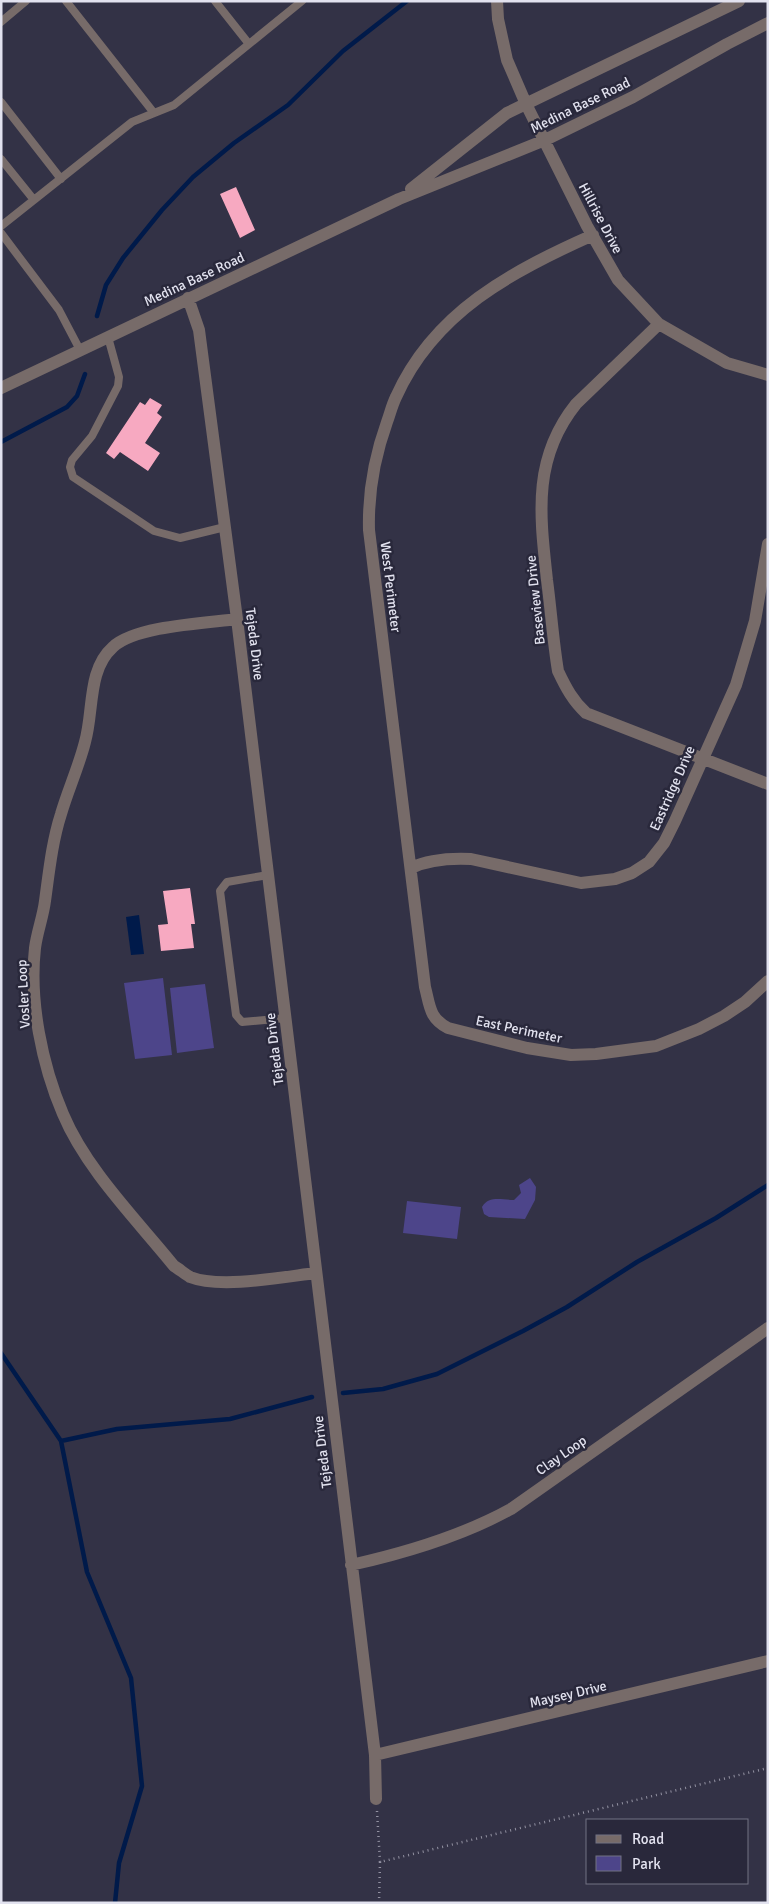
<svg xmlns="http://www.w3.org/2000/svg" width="769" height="1904" font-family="Signika,sans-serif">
	<rect width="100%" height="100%" fill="#333246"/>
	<path fill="#4d458a" d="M163,978L172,1055L135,1059L124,983Z
		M205,984L214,1048L177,1053L170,988Z
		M530,1178L536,1187L535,1200L525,1219L489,1217L484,1214L482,1207C489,1195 502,1200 514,1200L521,1193L519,1185Z
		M407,1201L461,1207L457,1239L403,1233Z"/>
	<path fill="#001a4a" d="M139,915L144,954L131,955L126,917Z"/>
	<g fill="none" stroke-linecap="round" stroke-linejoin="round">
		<path stroke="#001a4a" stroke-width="4.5" d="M97,316L106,285L123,258L162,210L193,177L234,143L288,105L343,51L407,1
			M1,442L67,407L77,396L85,374
			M1,1353L61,1441L87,1572L131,1678L142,1786L119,1863L115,1903
			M343,1393L383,1389L437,1374L523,1331L567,1307L637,1262L716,1218L768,1185
			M61,1441L117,1429L230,1419L312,1397"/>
	</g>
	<path fill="#f7a9c1" d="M236,187L255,230L240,238L220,194Z
		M150,398L162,405L157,413L162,417L145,443L160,453L148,471L120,452L114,459L106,453L140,402L145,405Z
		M190,888L195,924H191L194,948L161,951L158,925L168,924L163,891Z"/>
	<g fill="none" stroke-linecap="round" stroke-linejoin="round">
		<path stroke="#9392a2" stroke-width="2.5" stroke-dasharray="1 4" stroke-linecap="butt" d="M377,1811L380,1862L768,1768
			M379,1903L380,1862"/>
		<path stroke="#776b69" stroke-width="8" d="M66,1L154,113
			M215,1L249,44
			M1,22L26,1
			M1,102L61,179
			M1,159L34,200
			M1,226L132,122L174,105L302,1
			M1,233L59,310L80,350
			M108,337L119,377L118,386L92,436L72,460L70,467L73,477L154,531L180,538L225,527
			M268,875L227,882L220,891L236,1015L242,1022L286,1018"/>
		<path stroke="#776b69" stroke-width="12" d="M497,1L498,19L507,60L526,104L587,226L618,280L659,324L727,363L768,375
			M411,189L507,113L739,1
			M593,235C512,271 434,312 396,397C392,405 390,414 387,422C374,458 368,492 369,530L425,987C430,1006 429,1018 448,1028L527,1048L571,1055L596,1054L656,1046L699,1029L724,1016L745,1002L768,981
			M188,298L199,330L237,619L375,1755L376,1799
			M659,324L576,404C532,459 540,515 547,580C551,610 553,641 558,671C566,688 573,701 586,713L768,784
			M1,388L399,199L545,140L633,97L727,44L768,23
			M237,619C206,623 135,626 113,647C87,670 94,711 85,742C79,766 68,790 61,814C52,842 49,872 45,901C43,917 37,932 35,948C29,1001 42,1065 63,1114C86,1169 136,1219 174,1266C179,1269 185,1274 190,1277C220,1289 283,1277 315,1273
			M411,868C430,859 450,858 471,859L581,883L615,879L632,873L649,862L664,843L675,821L736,685L755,621L768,544
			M351,1565C405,1553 462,1536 511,1509L768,1328
			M375,1755L768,1661"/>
	</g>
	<g text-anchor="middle" stroke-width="5" stroke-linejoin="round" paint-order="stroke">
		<g font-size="14" fill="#e2e2ef" stroke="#29283b">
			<text transform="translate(580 105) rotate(-26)" y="5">Medina Base Road</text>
			<text transform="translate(601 218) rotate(62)" y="5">Hillrise Drive</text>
			<text transform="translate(194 279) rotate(-25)" y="5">Medina Base Road</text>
			<text transform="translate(391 587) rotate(83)" y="5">West Perimeter</text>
			<text transform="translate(535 600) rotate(-96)" y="5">Baseview Drive</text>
			<text transform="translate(255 644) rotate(83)" y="5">Tejeda Drive</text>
			<text transform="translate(672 788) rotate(-66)" y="5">Eastridge Drive</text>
			<text transform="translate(23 994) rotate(-93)" y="5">Vosler Loop</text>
			<text transform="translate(519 1029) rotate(12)" y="5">East Perimeter</text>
			<text transform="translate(274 1049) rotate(-97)" y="5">Tejeda Drive</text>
			<text transform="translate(322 1452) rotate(-97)" y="5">Tejeda Drive</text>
			<text transform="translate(561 1455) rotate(-35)" y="5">Clay Loop</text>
			<text transform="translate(568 1694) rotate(-13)" y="5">Maysey Drive</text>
		</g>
	</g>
	<rect width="769" height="1904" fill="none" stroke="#e2e2ef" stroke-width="5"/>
	<rect x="586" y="1819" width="162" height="65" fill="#29283b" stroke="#737283"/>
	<rect x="596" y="1835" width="25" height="8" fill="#776b69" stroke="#737283"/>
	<text x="632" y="1844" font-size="15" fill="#e2e2ef">Road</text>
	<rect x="596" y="1856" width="25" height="15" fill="#4d458a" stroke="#737283"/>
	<text x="632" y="1869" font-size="15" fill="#e2e2ef">Park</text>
</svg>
